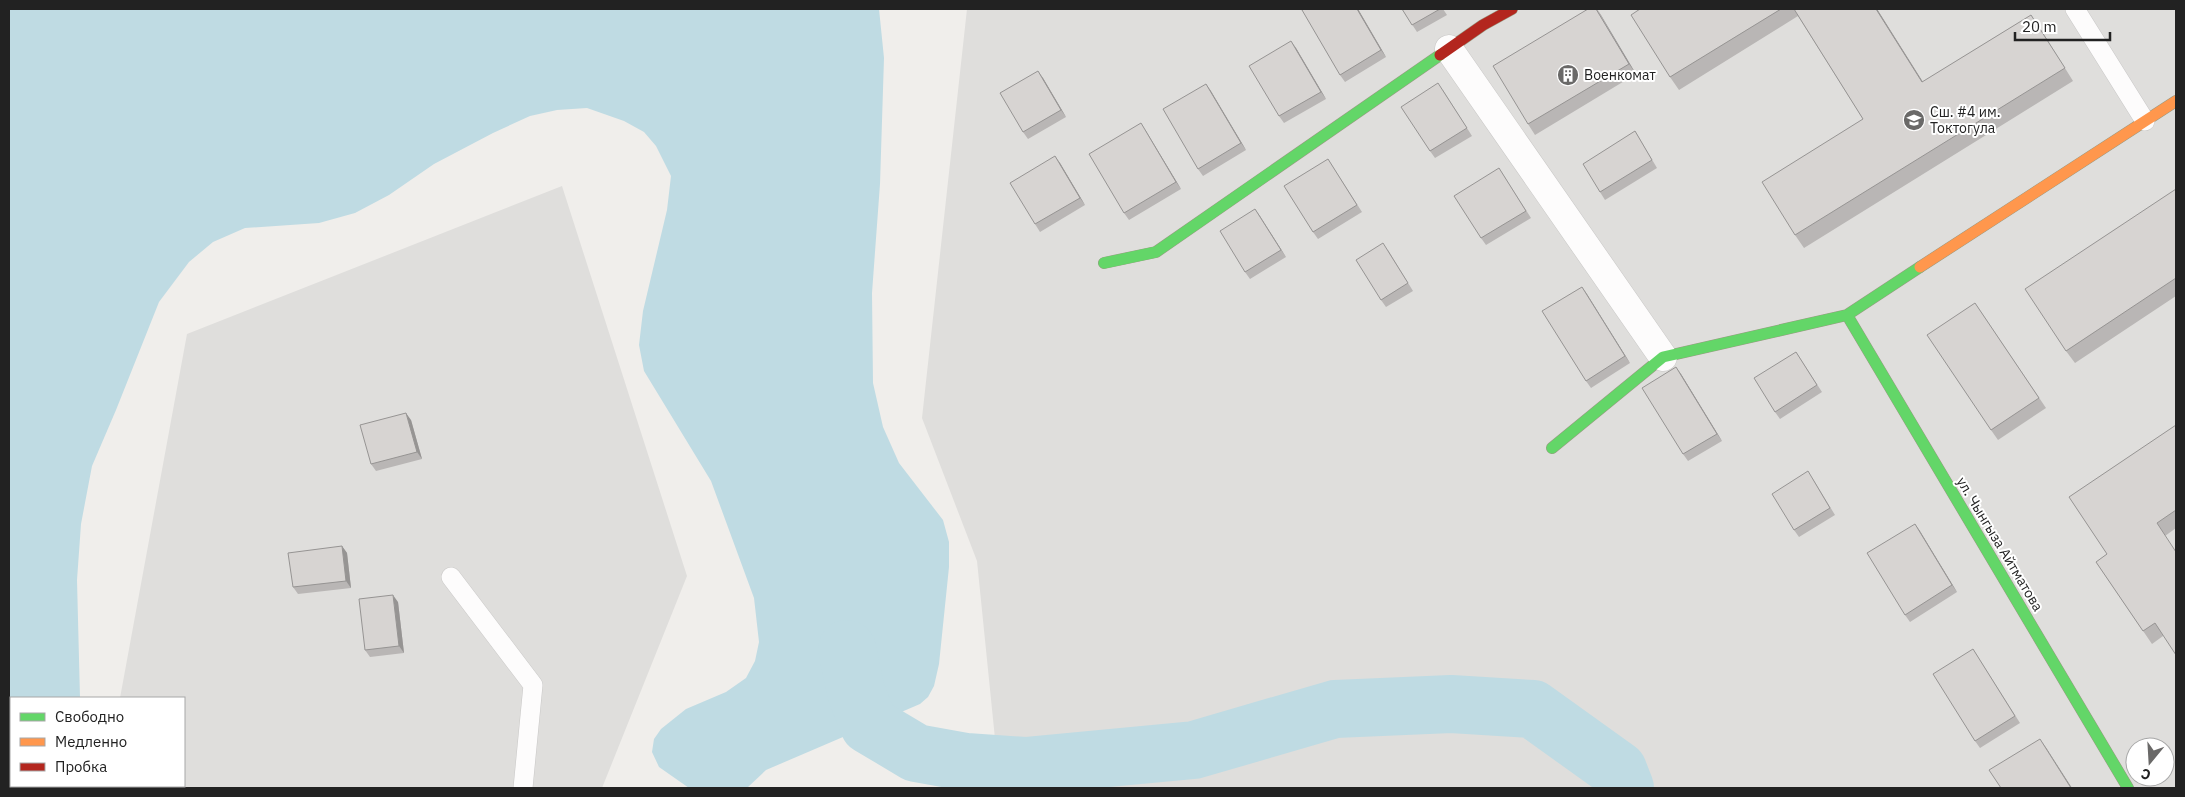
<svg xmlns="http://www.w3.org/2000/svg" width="2185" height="797" font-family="'IBM Plex Sans',sans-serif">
	<rect width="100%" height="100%" fill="#f0eeeb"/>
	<path fill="#dfdedc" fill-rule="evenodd" d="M967,9H2176V788H1000L977,561L922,418ZM2135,747H2165V777H2135Z
		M562,186L687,576L602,788H104V786H184V698H120L187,334Z"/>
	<path fill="#bfdbe3" d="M9,9H879L884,58L880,184L872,293L873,383L883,427L899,463L943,520L949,542V567L939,664L934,686L928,697L920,704L766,770L747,788H689L659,767L652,752L654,739L661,729L686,709L726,692L746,678L755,661L759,642L754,598L711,481L644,371L639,345L643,311L667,210L671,176L656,146L644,132L624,121L587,108L557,110L530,116L493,133L434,164L389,195L355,213L319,223L245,228L213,242L189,262L159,302L116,410L92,466L81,524L77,580L80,698H11V786H78V788H9Z"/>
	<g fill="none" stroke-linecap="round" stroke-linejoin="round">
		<path stroke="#bfdbe3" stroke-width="58" d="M847,649L856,692L869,725L916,753L966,762L1025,766L1194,750L1335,709L1451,704L1533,709L1618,770L1625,788"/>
		<g stroke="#c9c8c7" stroke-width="20">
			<path id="lane" d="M2075,9L2145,121
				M451,577L533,685L523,788"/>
		</g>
		<g stroke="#c9c8c7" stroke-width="29">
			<path id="street" d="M1449,49L1663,357"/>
		</g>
		<g stroke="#999a82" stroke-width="12">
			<path id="fast" d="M1104,263L1156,252L1440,55
				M1847,315L2128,788
				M1552,448L1663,357L1847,315L1920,267"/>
		</g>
		<g stroke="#999a82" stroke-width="12">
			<path id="slow" d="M1920,267L2176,101"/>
		</g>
		<g stroke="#999a82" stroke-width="12">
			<path id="jam" d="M1440,55L1483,25L1512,9"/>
		</g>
		<use href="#lane" stroke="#fdfcfc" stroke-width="19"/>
		<use href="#street" stroke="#fdfcfc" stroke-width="28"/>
		<use href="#fast" stroke="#63d668" stroke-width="11"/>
		<use href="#slow" stroke="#ff974d" stroke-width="11"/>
		<use href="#jam" stroke="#b3261e" stroke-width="11"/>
	</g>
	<path fill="#b9b6b5" d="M1358,9L1386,57L1345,82L1340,75Z
		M1402,9H1443L1447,15L1417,32Z
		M1597,9L1636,74L1535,135L1528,124Z
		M1640,9H1877L1923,82L2031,15L2040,28L2073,81L1804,248L1795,235L1863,119L1798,16L1679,90L1670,77Z
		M1296,48L1326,99L1284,123L1279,116Z
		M1043,78L1066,117L1028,139L1023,132Z
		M1206,84L1246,150L1203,176L1198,169Z
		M1443,90L1472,136L1435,158L1430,151Z
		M1146,131L1181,189L1129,220L1124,213Z
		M1635,131L1657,168L1605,200L1600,192Z
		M1328,159L1362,212L1318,239L1313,232Z
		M1060,163L1085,205L1040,232L1035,224Z
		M1499,168L1531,218L1486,245L1481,238Z
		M2176,189V296L2075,363L2066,351Z
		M1255,209L1286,257L1250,279L1245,272Z
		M1388,250L1413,291L1386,307L1381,300Z
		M1582,287L1630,363L1591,388L1586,381Z
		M1975,303L2046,408L1998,440L1991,430Z
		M1796,352L1822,392L1780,419L1775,412Z
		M1681,374L1722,441L1688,461L1683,454Z
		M411,420L422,459L376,471L371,464Z
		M2176,425V528L2165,536L2163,636L2152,644L2096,562L2107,554Z
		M1813,479L1835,515L1799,537L1794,530Z
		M1915,524L1957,592L1910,622L1905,615Z
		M342,546L347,553L351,588L298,594L293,587Z
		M398,602L404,653L370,657L365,650Z
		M1973,649L2020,723L1980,748L1975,741Z"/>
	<path fill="#969493" d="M1357,9H1358L1386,57L1381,50Z
		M1597,9L1601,15L1636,74L1629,64Z
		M1876,9H1877L1931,95L1922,82Z
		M1291,41L1296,48L1326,99L1321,92Z
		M1038,71L1043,78L1066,117L1061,110Z
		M1206,84L1211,91L1246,150L1241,143Z
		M1141,123L1146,131L1181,189L1176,182Z
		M1055,156L1060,163L1085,205L1080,198Z
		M1255,209L1260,216L1286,257L1281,250Z
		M1582,287L1587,294L1630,363L1625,356Z
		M1676,367L1681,374L1722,441L1717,434Z
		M406,413L411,420L422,459L417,452Z
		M1915,524L1920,531L1957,592L1952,585Z
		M342,546L347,553L351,588L346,581Z
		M393,595L398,602L404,653L399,646Z
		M2040,739L2047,749L2072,788H2071Z"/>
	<path fill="#d7d4d2" stroke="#969493" d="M1304,9H1357L1381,50L1340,75L1302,10Z
		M1402,9H1440L1412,25Z
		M1588,9H1596L1629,64L1528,124L1493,66Z
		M1640,9H1781L1670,77L1631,15Z
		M1794,9H1876L1922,82L2031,15L2065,68L1795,235L1762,182L1863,119Z
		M1291,41L1321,92L1279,116L1249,66Z
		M1038,71L1061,110L1023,132L1000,93Z
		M1438,83L1467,128L1430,151L1401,107Z
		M1206,84L1241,143L1198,169L1163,109Z
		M1141,123L1176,182L1124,213L1089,154Z
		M1635,131L1652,160L1600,192L1583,164Z
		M1055,156L1080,198L1035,224L1010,183Z
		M1328,159L1357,205L1313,232L1284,186Z
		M1499,168L1526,211L1481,238L1454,196Z
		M2176,189V278L2066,351L2025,289Z
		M1255,209L1281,250L1245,272L1220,231Z
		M1383,243L1408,283L1381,300L1356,260Z
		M1582,287L1625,356L1586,381L1542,311Z
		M1975,303L2039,398L1991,430L1927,335Z
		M1796,352L1817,385L1775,412L1754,378Z
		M1676,367L1717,434L1683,454L1642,388Z
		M406,413L417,452L371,464L360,425Z
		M2176,425V510L2157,523L2176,552V655L2155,623L2143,631L2096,562L2107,554L2069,497Z
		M1808,471L1830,508L1794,530L1772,494Z
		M1915,524L1952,585L1905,615L1867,553Z
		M342,546L346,581L293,587L288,553Z
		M393,595L399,646L365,650L359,599Z
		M1973,649L2015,716L1975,741L1933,674Z
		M2040,739L2071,788H2001L1989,770Z"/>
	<defs>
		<g id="building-disc" transform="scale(1.125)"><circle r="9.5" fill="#6a6968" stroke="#fff"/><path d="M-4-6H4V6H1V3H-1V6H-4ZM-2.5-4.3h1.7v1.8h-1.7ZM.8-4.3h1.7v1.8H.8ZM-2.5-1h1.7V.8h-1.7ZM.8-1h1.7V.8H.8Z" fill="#fff"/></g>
		<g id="school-disc" transform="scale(1.125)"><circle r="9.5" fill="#6a6968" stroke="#fff"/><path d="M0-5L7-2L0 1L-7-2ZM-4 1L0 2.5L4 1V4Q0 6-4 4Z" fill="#fff"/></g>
	</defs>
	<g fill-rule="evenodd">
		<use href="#building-disc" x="1568" y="75"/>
		<use href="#school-disc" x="1914" y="120"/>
	</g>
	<g text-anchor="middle" stroke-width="4" stroke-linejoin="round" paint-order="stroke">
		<g font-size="14" fill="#222" stroke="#fff" text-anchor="start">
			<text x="1584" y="80">Военкомат</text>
			<text x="1930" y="117">Сш. #4 им.<tspan x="1930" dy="16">Токтогула</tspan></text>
		</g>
		<g font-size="14" fill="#222" stroke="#fff">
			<text transform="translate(2000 544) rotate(59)" y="5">ул. Чынгыза Айтматова</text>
		</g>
	</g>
	<rect width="2185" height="797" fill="none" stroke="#222222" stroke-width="20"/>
	<rect x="10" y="697" width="175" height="90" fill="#ffffff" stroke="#a7a7a7"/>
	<rect x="20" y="713" width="25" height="8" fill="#63d668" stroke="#a7a7a7"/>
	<text x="55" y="722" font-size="15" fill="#222222">Свободно</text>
	<rect x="20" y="738" width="25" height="8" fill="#ff974d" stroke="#a7a7a7"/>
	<text x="55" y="747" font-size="15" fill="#222222">Медленно</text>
	<rect x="20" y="763" width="25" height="8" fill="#b3261e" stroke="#a7a7a7"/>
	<text x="55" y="772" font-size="15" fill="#222222">Пробка</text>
	<g transform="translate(2150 762) rotate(198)"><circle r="24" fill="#ffffff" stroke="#a7a7a7"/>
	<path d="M0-4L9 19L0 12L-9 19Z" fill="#6a6968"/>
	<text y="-8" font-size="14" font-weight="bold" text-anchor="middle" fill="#222222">С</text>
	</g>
	<path d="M2015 32v8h95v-8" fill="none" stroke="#222222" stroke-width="2.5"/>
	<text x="2022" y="32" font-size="15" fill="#222222" stroke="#ffffff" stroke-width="4" paint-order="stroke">20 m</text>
</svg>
